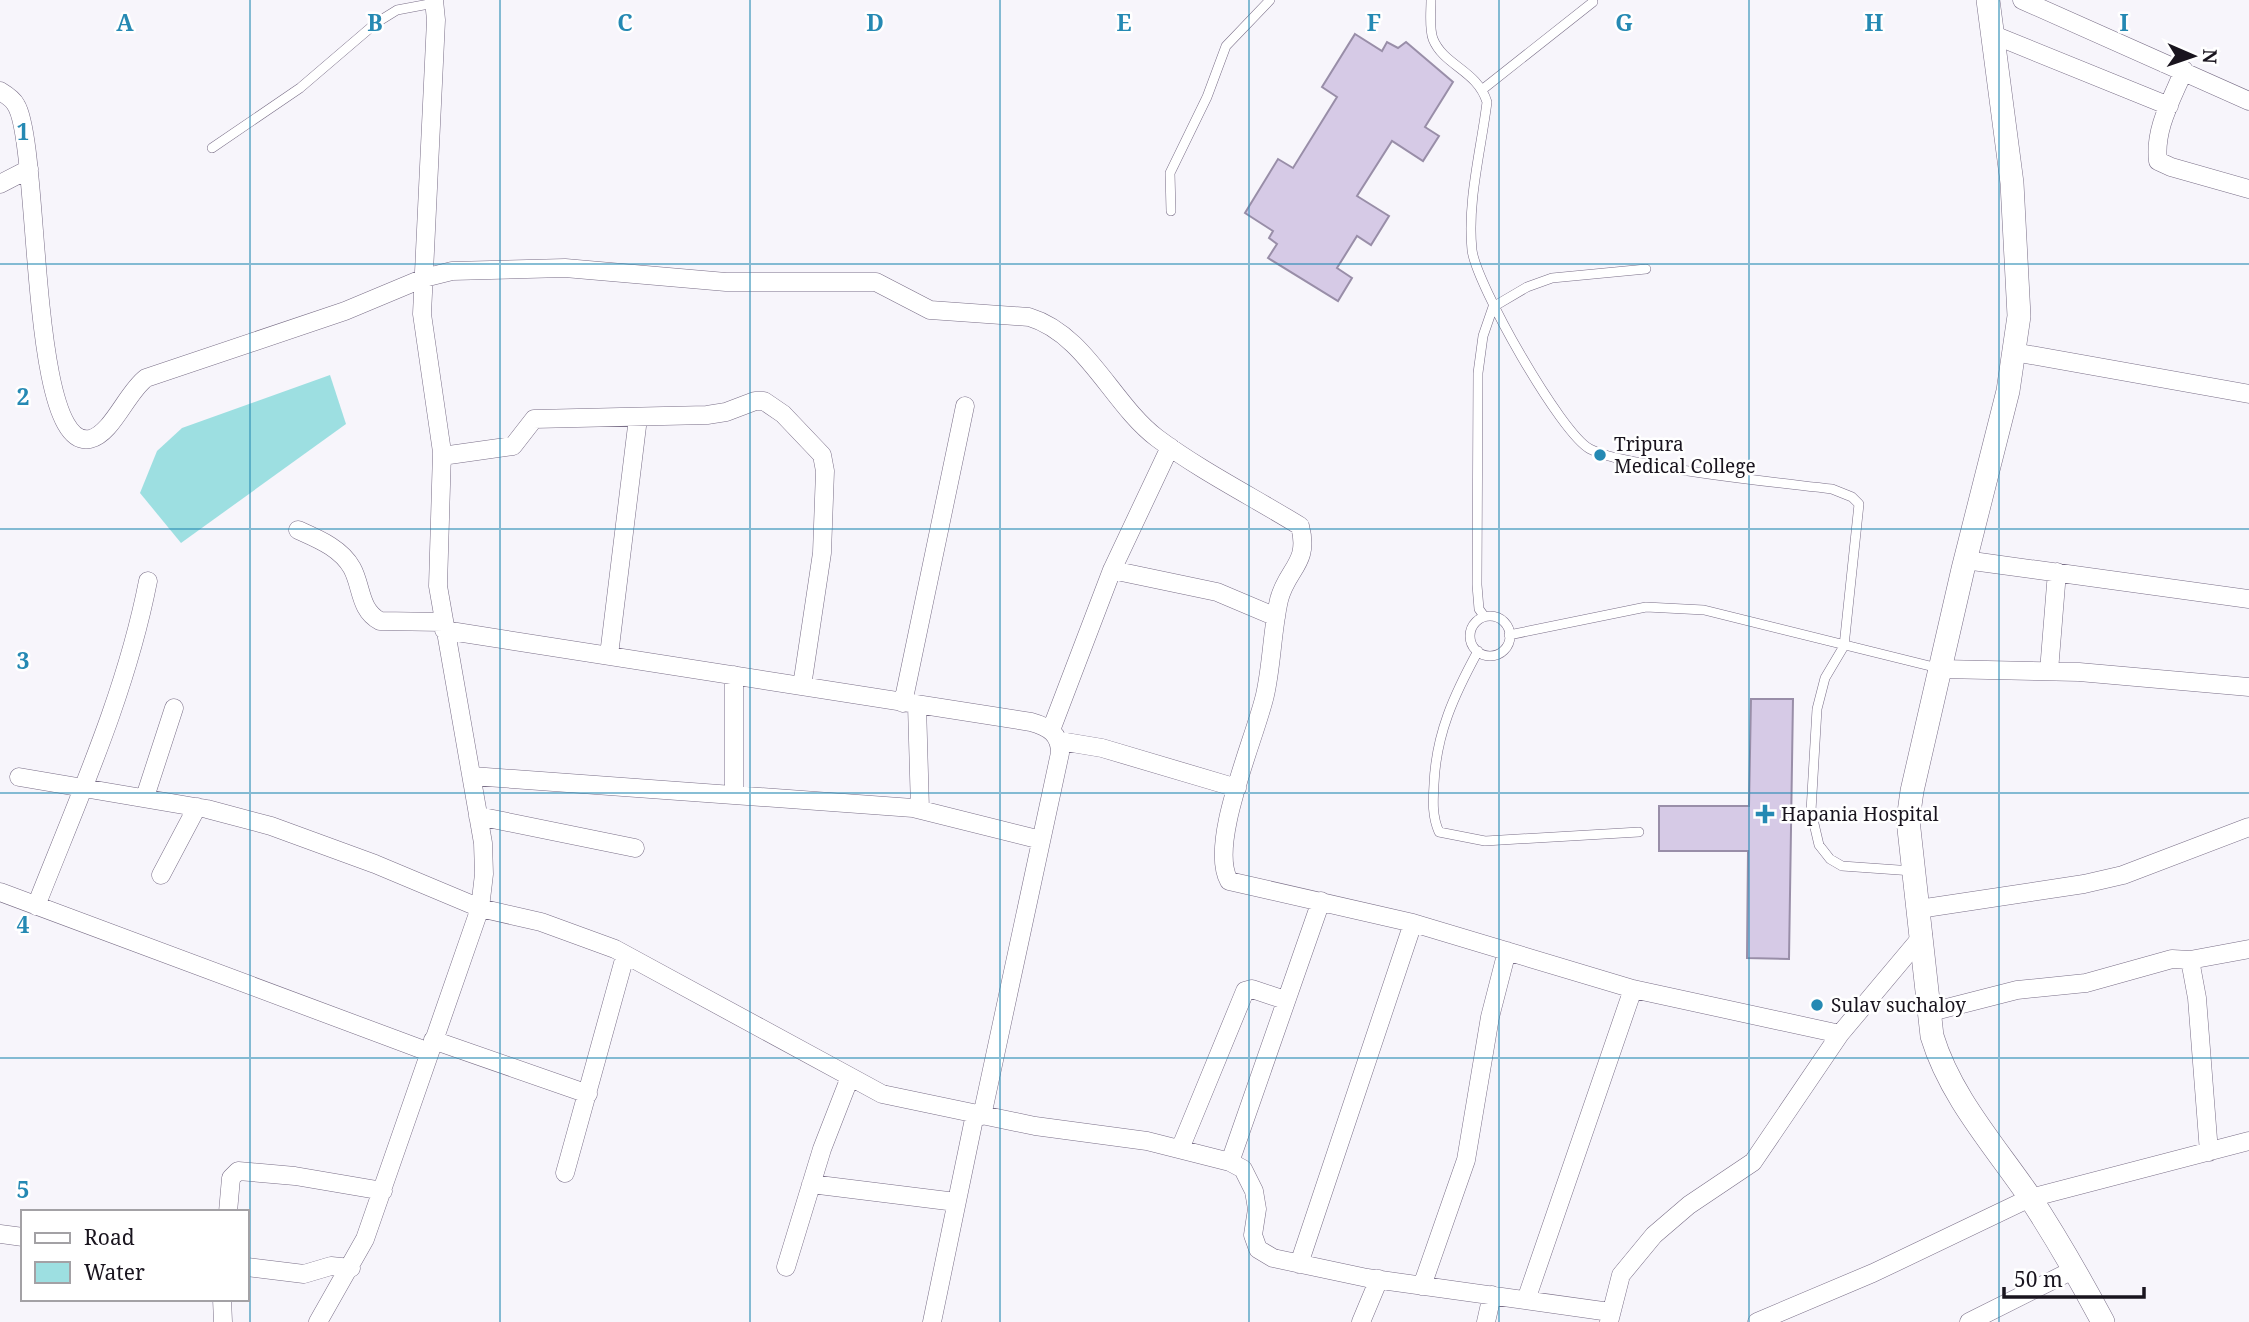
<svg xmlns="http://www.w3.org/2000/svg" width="2249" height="1322" font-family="'Noto Serif',serif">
	<rect width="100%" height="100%" fill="#f7f5fb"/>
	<path fill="#9ddfe1" d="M330,375L346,424L181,543L140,493L157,451L182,428Z"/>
	<path fill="#d6cae6" stroke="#998ea8" stroke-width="2" d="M1355,34L1382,51L1387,42L1398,48L1406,42L1453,82L1425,127L1439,136L1423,161L1392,141L1357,196L1389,216L1371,245L1357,236L1337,268L1352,278L1338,301L1268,258L1277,244L1269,238L1273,231L1245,213L1278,159L1293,168L1337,97L1322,87Z
		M1751,699H1793L1789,959L1747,958L1748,851H1659V806H1749Z"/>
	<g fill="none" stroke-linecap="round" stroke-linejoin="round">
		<g stroke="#796e87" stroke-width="10">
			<path id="service" d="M1431,0C1431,12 1429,28 1433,39C1444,66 1477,70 1487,102C1481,150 1467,202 1472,250C1476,284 1561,434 1590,449C1608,458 1632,461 1652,465C1711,476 1772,482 1832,489L1852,497L1859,504L1844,646L1825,678L1817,709L1811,811L1819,845L1830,859L1842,866L1913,871
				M1483,89L1593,2
				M212,148L300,88L376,23L397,10L434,3
				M1171,211L1170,173L1207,97L1226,46L1270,0
				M1484,616L1479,609L1477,585L1478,373L1483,336L1493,307L1527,287L1552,278L1646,269
				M1470 636a20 20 0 1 1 40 0a20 20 0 1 1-40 0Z
				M1509,635L1646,607L1704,610L1938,668
				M1478,651C1454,695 1436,734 1434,784C1433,801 1432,816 1439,832L1485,841L1639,832"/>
		</g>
		<g stroke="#796e87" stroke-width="19">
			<path id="minor" d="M2022,0L2249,101
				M1994,35L2169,106
				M2184,70C2172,99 2154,129 2158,161L2171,167L2249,189
				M0,91C5,94 13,99 16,105C41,145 28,452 90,439C112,434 127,392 146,378L345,311L424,278L452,271L565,268L726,282H876L930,310L1029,317C1086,334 1112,404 1157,438C1201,471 1253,497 1300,526C1310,564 1287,568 1279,600C1272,631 1272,664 1265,695C1255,739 1208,843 1229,881L1413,923L1633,989L1840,1034
				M0,184L29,169
				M2014,352L2249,394
				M442,456L513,446L534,419L707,415L726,412L755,401H764L783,414L822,455L825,471L822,553L802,686
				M298,530C318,539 341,548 352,568C362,586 359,610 380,621L443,622
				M1965,560L2249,599
				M1112,570L1217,592L1276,617
				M444,630L1031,722C1049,727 1060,734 1060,753L982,1116
				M609,655L638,418
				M1941,669L2079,672L2249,687
				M2049,671L2057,572
				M734,675V793
				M903,703L965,406
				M917,705L920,809
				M1051,730L1112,570L1170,447
				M1060,741L1102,748L1237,788
				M472,776L913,808L1041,840
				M19,777L207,809L271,826L375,864L480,908L541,922L615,949L882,1094L1035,1126L1147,1141L1230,1162L1243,1169L1254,1191L1257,1209L1253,1235L1258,1249L1273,1258L1367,1278L1610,1312
				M145,797L174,708
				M478,816L635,848
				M161,875L197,807
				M0,892L429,1052
				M36,906C78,799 126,694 148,581
				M1919,909L2084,884L2123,875L2249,827
				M2190,960L2197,998L2209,1152
				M1931,1012L2017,990L2086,983L2172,959L2190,960L2249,949
				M433,1040L588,1094
				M1180,1149L1245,991L1252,989L1285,1000
				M1230,1162L1321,901
				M565,1173L625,956
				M811,1184L956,1202
				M228,1212L231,1178L238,1171L295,1176L383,1191
				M0,1234L23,1237
				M1299,1264L1413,923
				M247,1267L304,1274L331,1266L351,1268
				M786,1267L822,1149L850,1077
				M1422,1286L1466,1160L1490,1017L1507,951
				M222,1299L223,1322
				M1526,1300L1633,989
				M318,1322L365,1239L480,908L484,874L483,843L438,586L442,452L422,314L436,20L434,0
				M932,1322L975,1114
				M1361,1322L1379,1279
				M1486,1322L1492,1295
				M1609,1322L1621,1275L1654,1235L1689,1205L1753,1162L1840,1034L1923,935
				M1757,1322L1873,1273L2030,1198L2249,1141
				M1969,1322L2075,1269"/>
		</g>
		<g stroke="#796e87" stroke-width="24">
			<path id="tertiary" d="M1988,0L2012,183L2019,316L2008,391L1963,569L1912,791L1908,820L1932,1036C1950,1096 1994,1145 2029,1196C2056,1237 2080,1279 2103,1322"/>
		</g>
		<use href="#service" stroke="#fff" stroke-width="9"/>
		<use href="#minor" stroke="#fff" stroke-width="18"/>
		<use href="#tertiary" stroke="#fff" stroke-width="23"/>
	</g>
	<path fill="none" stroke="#2589b3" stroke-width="2" stroke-opacity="0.55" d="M250,0V1322M500,0V1322M750,0V1322M1000,0V1322M1249,0V1322M1499,0V1322M1749,0V1322M1999,0V1322M0,264H2249M0,529H2249M0,793H2249M0,1058H2249"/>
	<g fill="#2589b3" stroke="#fff" stroke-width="2.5">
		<circle cx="1600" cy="455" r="7"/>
		<path d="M1761.5 803.5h7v7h7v7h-7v7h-7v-7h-7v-7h7z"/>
		<circle cx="1817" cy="1005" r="7"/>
	</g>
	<g text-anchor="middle" stroke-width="5" stroke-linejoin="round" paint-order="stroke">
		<g font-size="19" fill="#19141e" stroke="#fff" text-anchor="start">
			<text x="1614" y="451">Tripura<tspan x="1614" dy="22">Medical College</tspan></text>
			<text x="1781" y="821">Hapania Hospital</text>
			<text x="1831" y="1012">Sulav suchaloy</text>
		</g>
	</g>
	<g font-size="23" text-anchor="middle" font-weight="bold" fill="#2589b3" stroke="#fff" stroke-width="5" stroke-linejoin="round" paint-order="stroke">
		<text x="125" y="31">A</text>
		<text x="375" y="31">B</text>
		<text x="625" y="31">C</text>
		<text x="875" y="31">D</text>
		<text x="1124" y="31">E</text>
		<text x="1374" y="31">F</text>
		<text x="1624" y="31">G</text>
		<text x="1874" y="31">H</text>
		<text x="2124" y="31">I</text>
		<text x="23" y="140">1</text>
		<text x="23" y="405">2</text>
		<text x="23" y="669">3</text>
		<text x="23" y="933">4</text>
		<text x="23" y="1198">5</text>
	</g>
	<rect x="21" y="1210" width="228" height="91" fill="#ffffff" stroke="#a3a1a5" stroke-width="2"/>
	<rect x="35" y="1233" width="35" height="10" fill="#ffffff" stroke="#a3a1a5" stroke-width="2"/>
	<text x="84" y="1245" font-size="21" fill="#19141e">Road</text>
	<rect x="35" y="1262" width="35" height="21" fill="#9ddfe1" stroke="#a3a1a5" stroke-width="2"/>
	<text x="84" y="1280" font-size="21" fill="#19141e">Water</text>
	<g transform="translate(2193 56) rotate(92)" stroke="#ffffff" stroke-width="5" paint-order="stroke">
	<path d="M0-5L12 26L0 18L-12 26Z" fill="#19141e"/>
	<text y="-10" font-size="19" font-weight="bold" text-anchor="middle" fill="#19141e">N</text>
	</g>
	<path d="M2004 1287v10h140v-10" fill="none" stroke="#19141e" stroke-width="3.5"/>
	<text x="2014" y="1287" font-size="21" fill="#19141e" stroke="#ffffff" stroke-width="5" paint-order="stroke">50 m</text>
</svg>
